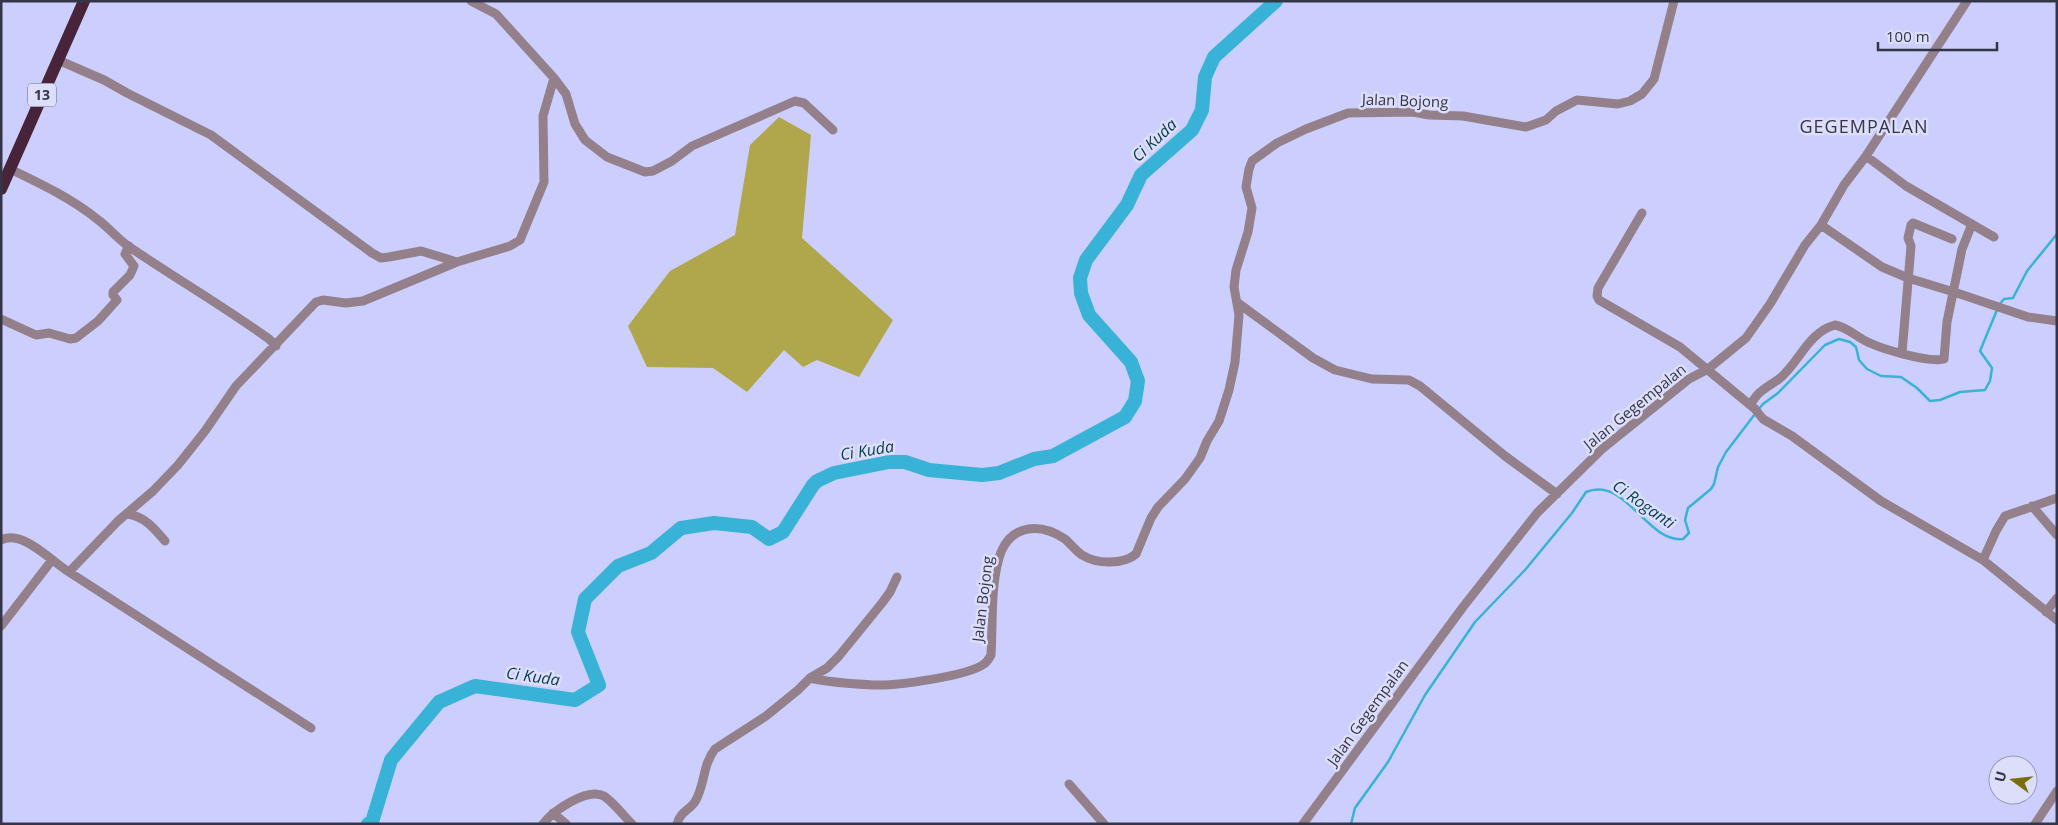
<svg xmlns="http://www.w3.org/2000/svg" width="2058" height="825" font-family="'Open Sans',sans-serif">
	<rect width="100%" height="100%" fill="#cccffd"/>
	<path fill="#b0a64c" d="M779,117L811,135L802,238L893,320L859,377L817,360L803,367L784,350L747,392L713,368L647,367L628,326L670,271L735,235L750,145Z"/>
	<g fill="none" stroke-linecap="round" stroke-linejoin="round">
		<path stroke="#38b2d7" stroke-width="2.5" d="M1999,305L2004,299L2013,298L2027,271L2057,234
			M1758,410L1763,404L1778,393L1825,345L1839,339L1850,342L1856,347L1859,360L1867,369L1881,376L1901,377L1917,388L1930,401L1940,400L1960,392L1985,390L1990,381L1992,368L1980,351L1997,310
			M1351,824L1355,808L1388,762L1425,695L1475,622L1525,570L1572,513L1586,492C1626,476 1647,543 1683,539L1689,533L1685,520L1688,508L1711,489L1714,484L1718,467L1726,452L1755,414"/>
		<path stroke="#38b2d7" stroke-width="14" d="M368,824L372,822L391,760L439,702L475,686L575,700L599,685L578,632L585,599L618,566L651,553L681,528L714,523L752,527L769,539L783,532L813,485L817,481L834,473L889,462H905L929,470L982,475L999,473L1034,459L1053,456L1125,417L1135,401L1138,381L1131,362L1089,315L1081,293L1080,278L1086,260L1127,205L1141,175L1192,130L1202,110L1205,77L1214,57L1276,1"/>
		<path stroke="#93808b" stroke-width="9" d="M58,60L104,80L127,93L211,135L372,253L381,258L389,257L421,251L457,262L510,246L520,240L544,182L543,116L554,78L496,14L471,1
			M554,78L566,94L575,124L585,140L607,157L645,172L653,171L672,161L692,146L795,101L804,103L833,130
			M1866,156L1906,186L1994,237
			M10,169C39,183 71,198 97,219C108,227 117,238 128,246C175,278 223,306 269,339L276,346
			M1642,213L1598,288L1597,296L1599,300L1680,347L1755,409L1763,419L1792,436L1881,501L1983,560L2057,620
			M1821,225L1882,267L1908,278L1954,292L2028,317L2057,321
			M1238,303L1313,358L1335,370L1372,379L1409,380L1420,386L1505,456L1557,494
			M1,319L36,335L49,333L70,339L76,338L98,321L117,300L113,295V292L130,275L134,266L125,254L129,246
			M1902,353L1911,246L1908,238L1911,225L1913,223L1952,239
			M1750,405C1761,388 1764,390 1779,379C1799,363 1808,332 1835,325C1846,327 1853,334 1862,339C1877,348 1928,363 1944,359L1947,322L1962,249L1972,224
			M2032,506L2057,535
			M127,514C144,516 154,528 165,541
			M1,540C22,529 51,561 69,572L118,521L153,491L178,465L205,431L236,386L316,302L323,300L346,303L363,301L457,262
			M1983,560L1996,531L2005,516L2057,498
			M69,572L311,728
			M2046,612L2057,598
			M1,626L52,560
			M810,678C831,683 854,684 875,685C896,686 968,676 984,664C987,662 989,659 991,655C993,624 990,582 1001,552C1013,524 1041,523 1065,539C1071,544 1075,550 1082,555C1096,564 1123,565 1136,554L1151,518L1158,507L1185,479L1200,458L1207,441L1219,421L1229,390L1235,362L1239,315L1234,287L1236,270L1248,232L1252,208L1246,187L1249,169L1252,161L1277,143L1306,129L1348,113L1413,112L1429,115L1463,116L1526,127L1546,120L1556,111L1577,100L1618,104L1630,101L1642,94L1654,79L1674,1
			M1069,784L1104,824
			M553,813L566,824
			M543,824C553,811 587,787 604,796C614,803 623,815 632,824
			M677,824C680,811 691,810 696,800C705,783 703,764 715,749L766,716L798,690L810,678L827,668L839,656L882,603L890,592L897,577
			M1303,824L1463,607L1537,513L1602,449L1689,379L1708,369L1746,338L1770,304L1805,245L1821,225L1844,185L1866,156L1967,1
			M2035,824L2057,791"/>
		<path stroke="#48243b" stroke-width="12" d="M1,189L84,1"/>
	</g>
	<g text-anchor="middle" stroke-width="5" stroke-linejoin="round" paint-order="stroke">
		<rect fill="#dcdefa" stroke="#66687d" stroke-width="1" x="28" y="83.5" width="28" height="23" rx="4"/>
		<g font-size="14" font-weight="bold" fill="#343547">
			<text x="42" y="100">13</text>
		</g>
		<g font-size="15" fill="#343547" stroke="#dcdefa">
			<text transform="translate(1405 101) rotate(2)" y="5">Jalan Bojong</text>
			<text transform="translate(1635 407) rotate(-39)" y="5">Jalan Gegempalan</text>
			<text transform="translate(983 599) rotate(-83)" y="5">Jalan Bojong</text>
			<text transform="translate(1368 713) rotate(-54)" y="5">Jalan Gegempalan</text>
		</g>
		<g font-size="16" font-style="italic" fill="#063d4c" stroke="#dcdefa">
			<text transform="translate(1154 140) rotate(-43)" y="6">Ci Kuda</text>
			<text transform="translate(867 450) rotate(-9)" y="6">Ci Kuda</text>
			<text transform="translate(1644 504) rotate(35)" y="6">Ci Roganti</text>
			<text transform="translate(533 676) rotate(8)" y="6">Ci Kuda</text>
		</g>
		<g font-size="18" letter-spacing="1" fill="#343547" stroke="#dcdefa">
			<text x="1864" y="133">GEGEMPALAN</text>
		</g>
	</g>
	<rect width="2058" height="825" fill="none" stroke="#343547" stroke-width="5"/>
	<g transform="translate(2013 780) rotate(285)"><circle r="24" fill="#dcdefa" stroke="#999ab2"/>
	<path d="M0-4L9 19L0 12L-9 19Z" fill="#786e0c"/>
	<text y="-8" font-size="14" font-weight="bold" text-anchor="middle" fill="#343547">U</text>
	</g>
	<path d="M1878 42v8h119v-8" fill="none" stroke="#343547" stroke-width="2.5"/>
	<text x="1886" y="42" font-size="15" fill="#343547" stroke="#dcdefa" stroke-width="4" paint-order="stroke">100 m</text>
</svg>
